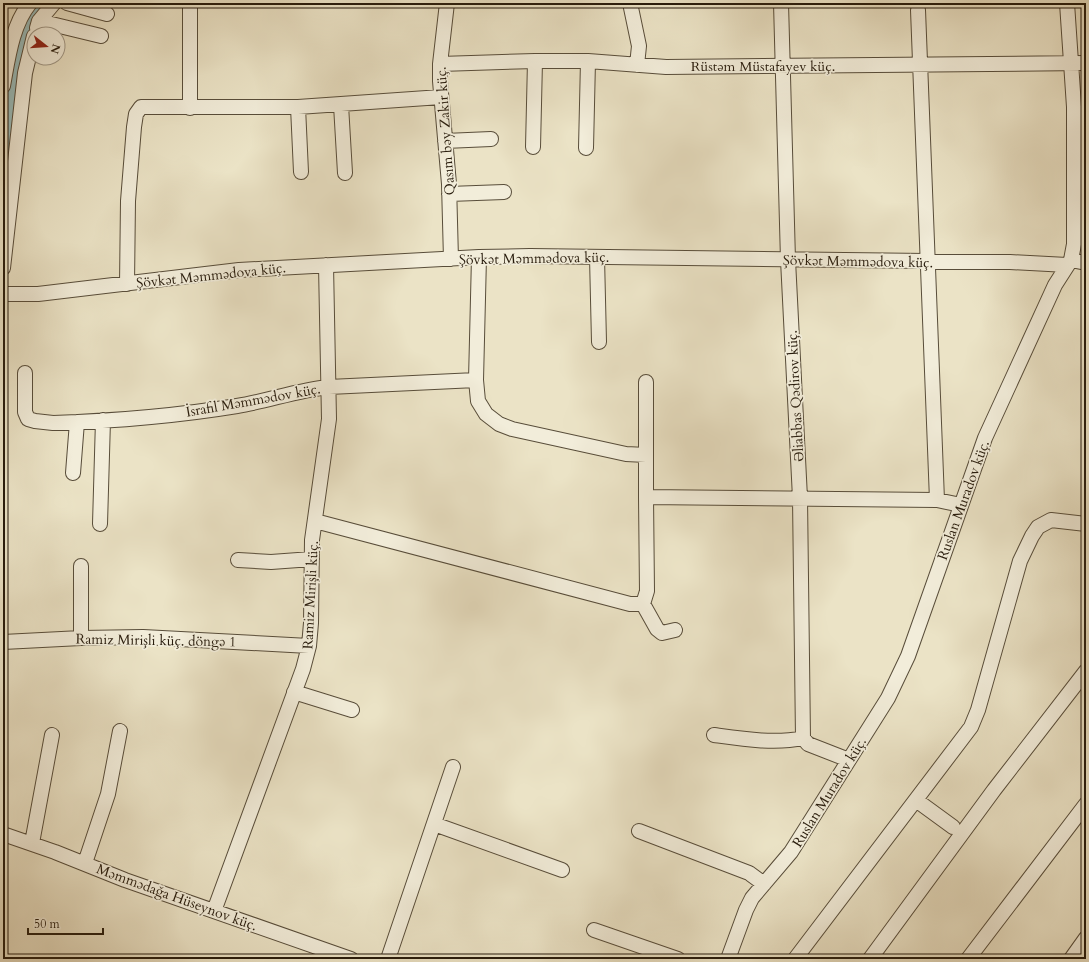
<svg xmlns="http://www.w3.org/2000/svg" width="1089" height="962" font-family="Cardo,serif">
	<rect width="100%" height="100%" fill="#ebe3c6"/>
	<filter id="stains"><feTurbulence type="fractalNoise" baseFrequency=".005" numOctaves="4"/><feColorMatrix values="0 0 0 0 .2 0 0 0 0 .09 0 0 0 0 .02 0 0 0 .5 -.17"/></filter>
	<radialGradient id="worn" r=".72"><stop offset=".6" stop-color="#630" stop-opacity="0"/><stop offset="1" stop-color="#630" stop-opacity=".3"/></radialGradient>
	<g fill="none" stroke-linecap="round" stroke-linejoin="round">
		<path stroke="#9abdbc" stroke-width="10" d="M3,161C10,106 10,51 40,3"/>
		<g stroke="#584d3a" stroke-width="16">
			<path id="minor" d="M67,3L107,14
				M447,3L440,64V81L449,184L451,259
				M630,3L639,46L637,65
				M781,3L788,260L800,498L803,738L808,744L849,760
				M918,10L937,500
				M39,21L101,36
				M37,28L39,21L54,3
				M440,64L535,61H588L666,67L1086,63
				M3,86C8,59 12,25 30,3
				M341,105L345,173
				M298,107L301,172
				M190,108V3
				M445,141L491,139
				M533,147L535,61
				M586,148L588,61
				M449,194L504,192
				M479,257L476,380L478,401L486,414L499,424L512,429L626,454L646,455
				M597,257L599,342
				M1071,260L1086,263
				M3,268L25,73L34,36
				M127,284L128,201L134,127L136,114L141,107H298L441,97
				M3,294H38L239,270L479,257L530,256L1010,262L1067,265
				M25,373V412L28,419L35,421L53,423C114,421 176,416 237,406C268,401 298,390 329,387L476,380
				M73,473L77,422
				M646,497V382
				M315,521L630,604H643L647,591L646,497L937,500L961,505
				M100,524L103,420
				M238,560L271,562L312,559
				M643,604L657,629L662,633L675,630
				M81,638V566
				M3,642L81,638L143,637L309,646
				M294,692L352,710
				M714,735C743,739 775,744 803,738
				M916,800L953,827
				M434,824L562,870
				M639,831L749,873L764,884
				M3,834L55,852L125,880L351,959
				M32,843L52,735
				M85,863L108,794L120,731
				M214,911L303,669L309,646L311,623L312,540L329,419L326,265
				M594,930L678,959
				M388,959L453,767
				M728,959L746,910L752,898L791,852L888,698L908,656L985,438L1055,285L1071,260L1074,244V107L1067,3
				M795,959L971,727L978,710L1020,561L1032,536L1038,527L1051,520L1086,524
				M870,959L994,790L1086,671
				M968,959L1086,804
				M1071,959L1086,938"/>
		</g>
		<use href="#minor" stroke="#f2edda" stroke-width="14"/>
	</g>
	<g text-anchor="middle" stroke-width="3.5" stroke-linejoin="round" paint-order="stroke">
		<g font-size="14" fill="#271b0c" stroke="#f2edda">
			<text x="763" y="71">Rüstəm Müstafayev küç.</text>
			<text transform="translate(445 131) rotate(-94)" y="5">Qasım bəy Zakir küç.</text>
			<text transform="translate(534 258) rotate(-1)" y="5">Şövkət Məmmədova küç.</text>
			<text transform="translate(858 261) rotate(1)" y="5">Şövkət Məmmədova küç.</text>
			<text transform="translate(211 275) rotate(-6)" y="5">Şövkət Məmmədova küç.</text>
			<text transform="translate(795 396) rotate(-93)" y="5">Əliabbas Qədirov küç.</text>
			<text transform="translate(253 400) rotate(-10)" y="5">İsrafil Məmmədov küç.</text>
			<text transform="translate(963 500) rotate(-70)" y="5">Ruslan Muradov küç.</text>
			<text transform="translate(310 595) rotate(-87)" y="5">Ramiz Mirişli küç.</text>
			<text transform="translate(156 640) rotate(1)" y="5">Ramiz Mirişli küç. döngə 1</text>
			<text transform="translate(829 792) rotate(-58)" y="5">Ruslan Muradov küç.</text>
			<text transform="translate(177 897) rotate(20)" y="5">Məmmədağa Hüseynov küç.</text>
		</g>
	</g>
	<rect width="1089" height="962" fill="none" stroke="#ebe3c6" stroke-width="16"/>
	<rect x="4" y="4" width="1081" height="954" fill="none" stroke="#271b0c" stroke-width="2"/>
	<rect x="8" y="8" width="1073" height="946" fill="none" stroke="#271b0c"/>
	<g transform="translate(46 46) rotate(107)"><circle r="19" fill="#f2edda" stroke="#a19988"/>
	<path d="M0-3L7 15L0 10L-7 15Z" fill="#8f2418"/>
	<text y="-6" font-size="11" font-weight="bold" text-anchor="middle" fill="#271b0c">N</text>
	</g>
	<path d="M28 928v6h75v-6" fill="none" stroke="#271b0c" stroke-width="2"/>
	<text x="34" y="928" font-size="12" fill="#271b0c" stroke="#f2edda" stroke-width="3" paint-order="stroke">50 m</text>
	<rect width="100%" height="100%" filter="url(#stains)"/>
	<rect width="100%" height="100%" fill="url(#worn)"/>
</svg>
